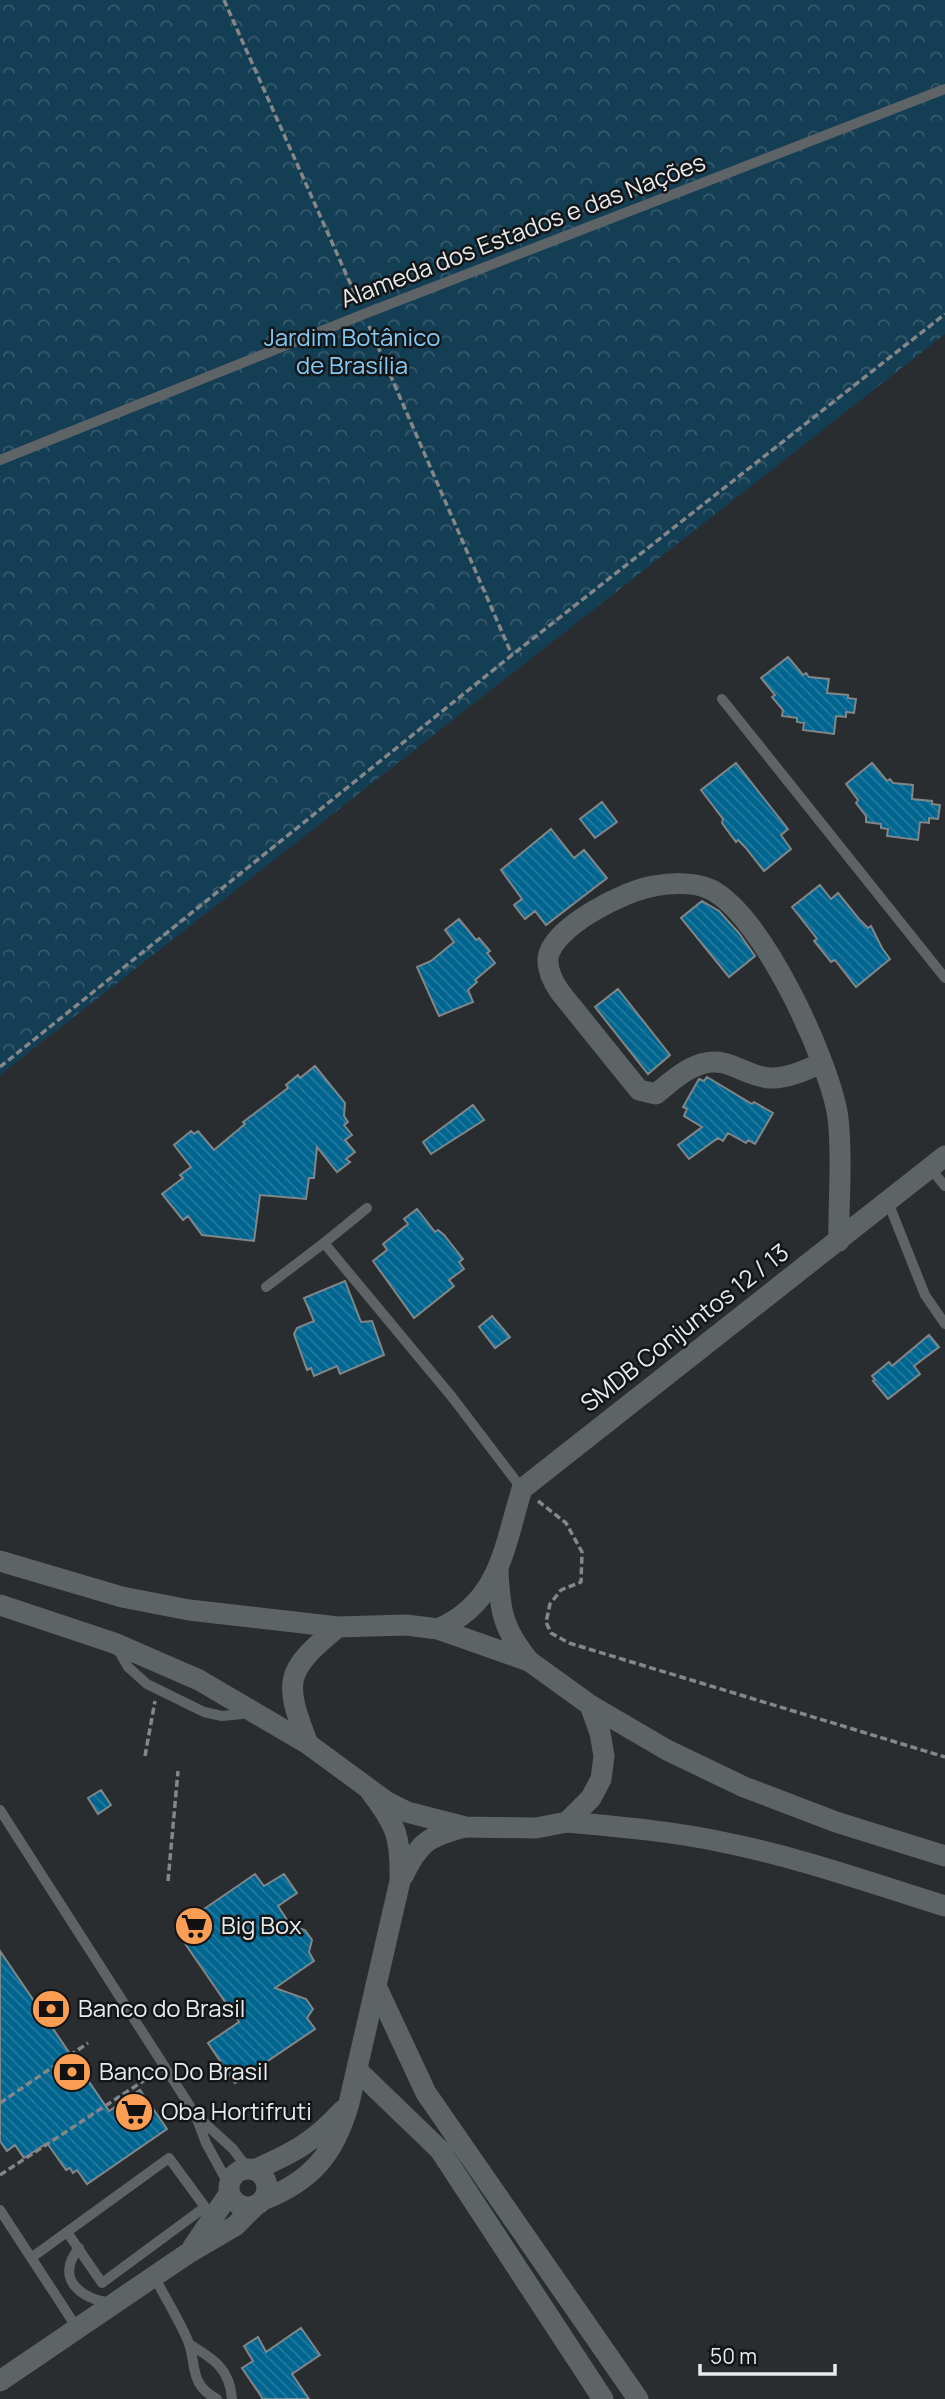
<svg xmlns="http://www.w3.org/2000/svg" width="945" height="2399" font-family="Manrope,sans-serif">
	<defs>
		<pattern id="park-crowns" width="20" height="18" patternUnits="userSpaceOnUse" patternTransform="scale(1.75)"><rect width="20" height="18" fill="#143e54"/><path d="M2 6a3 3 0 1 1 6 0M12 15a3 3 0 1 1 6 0" fill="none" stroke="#365a6d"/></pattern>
		<pattern id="building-back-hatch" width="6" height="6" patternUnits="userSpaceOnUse" patternTransform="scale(1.75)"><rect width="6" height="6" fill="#00658f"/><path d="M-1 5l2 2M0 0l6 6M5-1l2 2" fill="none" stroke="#257b9f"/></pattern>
	</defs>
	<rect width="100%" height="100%" fill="#292d30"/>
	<path fill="url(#park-crowns)" d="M0,0H945V334L0,1075Z"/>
	<path fill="url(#building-back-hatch)" stroke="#818689" stroke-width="2" d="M788,657L803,675L806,673L809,677L829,679L827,693L848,695V698L856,699L854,713L846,712V717L836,716L834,734L803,730L804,723L797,722V718L782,716L783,710L772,697L775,695L761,678Z
		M736,763L788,829L781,835L791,849L764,871L745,847L738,840L736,842L722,823L723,819L701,790Z
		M872,763L887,781L890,779L893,783L913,785L912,799L932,801V804L940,805L938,819L929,818V823L920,822L918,840L887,836L888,829L881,828V824L866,822V816L856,803L858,800L846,784Z
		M602,802L617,822L595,838L580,819Z
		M551,829L574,858L584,850L607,878L546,925L535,911L525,919L514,905L522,899L501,870Z
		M820,885L831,899L838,893L859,919L868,928L871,926L882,948L890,959L856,987L835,960L831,962L814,941L817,939L811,931L792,907Z
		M702,901L719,911L739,933L755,956L729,977L681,918Z
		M459,919L476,940L479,938L490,951L487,953L495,963L475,980L477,982L468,990L473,1002L439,1016L417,967L431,961L454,942L445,930Z
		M618,989L670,1055L648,1074L595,1007Z
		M315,1066L345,1103L344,1116L348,1122L344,1125L352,1135L345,1140L355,1152L346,1159L350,1162L337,1172L317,1147L314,1178H309L306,1199L260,1195L254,1241L202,1235L188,1216L183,1220L162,1194L183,1178L180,1175L191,1167L174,1145L191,1131L194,1134L198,1131L214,1150L245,1124L243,1122L288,1088L286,1085L298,1075L300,1078Z
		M707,1077L752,1104L754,1102L773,1113L755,1144L748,1140L746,1143L728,1133L723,1141L718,1138L689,1159L678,1145L702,1127L684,1116L687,1109L683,1107L699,1079L704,1081Z
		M473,1105L484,1120L431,1154L423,1142Z
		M417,1209L435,1232L438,1230L444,1235L463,1259L459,1262L464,1269L449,1280L454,1286L414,1318L373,1261L387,1250L383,1244L408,1224L404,1219Z
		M345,1281L361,1322L372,1321L384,1355L340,1374L337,1366L314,1376L311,1368L307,1370L294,1334L297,1328L314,1321L304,1298Z
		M492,1316L510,1337L495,1348L479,1327Z
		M929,1335L939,1347L914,1366L920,1374L888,1399L873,1381L875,1380L872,1376L889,1362L892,1366Z
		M101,1790L111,1805L98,1814L88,1798Z
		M255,1874L264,1886L284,1874L297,1893L278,1906L291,1926L305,1930L312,1940L309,1952L314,1961L275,1988L306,1999L313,2009L307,2018L315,2029L235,2083L208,2043L239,2022L175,1929Z
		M0,1951L109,2111L140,2090L167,2129L87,2184L77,2170L73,2173L70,2168L66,2170L47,2143L24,2158L15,2145L7,2151L0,2141Z
		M301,2328L320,2355L292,2374L309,2399H263L242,2368L253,2361L244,2346L258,2337L266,2352Z"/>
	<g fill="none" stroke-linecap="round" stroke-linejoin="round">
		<path stroke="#83878a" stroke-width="3.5" stroke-dasharray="7 3.5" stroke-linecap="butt" d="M224,0L359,303
			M369,326L512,655
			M0,1067L512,655L945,314
			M538,1501L566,1523L582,1552L581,1582L561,1590L550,1604L546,1622L551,1633L569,1643L945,1757
			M145,1756L155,1701
			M168,1881L178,1771
			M0,2103L88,2043
			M0,2175L154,2074"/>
		<path stroke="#5e6366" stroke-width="10" d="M0,460L364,314L945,89
			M722,699L945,978
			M930,1168L945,1186
			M888,1202L925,1295L945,1324
			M367,1208L324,1243L452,1397L522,1489
			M266,1287L324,1243
			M116,1646L128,1667L147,1684L204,1712L222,1716L252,1713
			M0,1810L195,2114L206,2143L229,2185
			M197,2116L233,2149L248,2169
			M0,2210L77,2328
			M79,2248C54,2279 81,2299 112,2303
			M31,2258L169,2158L205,2207L102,2283L67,2232
			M154,2276C165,2298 179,2319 188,2341C197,2363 188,2384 217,2399
			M189,2344C214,2359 230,2369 232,2399"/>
		<path stroke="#5e6366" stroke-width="21" d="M822,1063C806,1070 787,1079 770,1078C752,1077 738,1066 723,1063C697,1057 674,1079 656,1094L639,1090L560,992C553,982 547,971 548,958C552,927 626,890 654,886C670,883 692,882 707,888C760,908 831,1064 838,1118C843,1158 838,1201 839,1241
			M498,1571C500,1612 503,1629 529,1661
			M438,1629C500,1602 504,1547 522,1489L945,1156
			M376,1986L426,2093L638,2399
			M357,2070L440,2150L603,2399"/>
		<path stroke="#5e6366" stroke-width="21" d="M403,1876C419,1842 429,1836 465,1827
			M229 2188a19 19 0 1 1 38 0a19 19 0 1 1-38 0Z
			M254,2170C293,2153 314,2142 343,2110
			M263,2200C312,2181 335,2153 349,2103L400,1881C401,1838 397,1826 371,1792
			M193,2247L229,2194
			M0,2381L187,2254L235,2226L255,2206"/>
		<path stroke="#5e6366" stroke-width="21" d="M0,1561L122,1597L189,1610L338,1627L406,1625L438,1629L529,1661L590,1705L667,1750L744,1787L836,1822L945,1856
			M0,1605L114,1643L199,1680L308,1744L387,1802L407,1812L465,1827L536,1828L567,1822L591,1798L601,1779L604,1756L600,1733L590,1705
			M308,1744C283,1680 285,1671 338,1627
			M567,1822C619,1827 671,1831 722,1842C798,1857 871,1883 945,1906"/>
	</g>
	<defs>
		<g id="supermarket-disc" transform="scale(2.0125)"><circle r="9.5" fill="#fc9d54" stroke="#131516"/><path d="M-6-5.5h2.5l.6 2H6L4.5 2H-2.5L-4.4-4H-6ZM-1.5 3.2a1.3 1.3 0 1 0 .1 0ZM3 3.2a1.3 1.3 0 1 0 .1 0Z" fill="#111"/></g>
		<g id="bank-disc" transform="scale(2.0125)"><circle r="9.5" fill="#fc9d54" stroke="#131516"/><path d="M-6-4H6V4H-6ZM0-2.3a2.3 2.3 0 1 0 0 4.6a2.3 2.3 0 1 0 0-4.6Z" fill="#111"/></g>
	</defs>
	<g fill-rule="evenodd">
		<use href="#supermarket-disc" x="194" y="1926"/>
		<use href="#bank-disc" x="51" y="2009"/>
		<use href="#bank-disc" x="72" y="2072"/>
		<use href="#supermarket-disc" x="134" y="2112"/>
	</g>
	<g text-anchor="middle" stroke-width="5" stroke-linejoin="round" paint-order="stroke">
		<g font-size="24" fill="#e8ebed" stroke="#131516">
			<text transform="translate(523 231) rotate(-21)" y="8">Alameda dos Estados e das Nações</text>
			<text transform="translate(685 1328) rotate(-38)" y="8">SMDB Conjuntos 12 / 13</text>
		</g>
		<g font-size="24" fill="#82cbf7" stroke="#131516">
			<text x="352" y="346">Jardim Botânico<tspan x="352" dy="28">de Brasília</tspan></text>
		</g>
		<g font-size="24" fill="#e8ebed" stroke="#131516" text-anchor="start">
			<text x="221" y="1934">Big Box</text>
			<text x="78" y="2017">Banco do Brasil</text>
			<text x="99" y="2080">Banco Do Brasil</text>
			<text x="161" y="2120">Oba Hortifruti</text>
		</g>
	</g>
	<path d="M700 2364v10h135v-10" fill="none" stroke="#e8ebed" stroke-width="3.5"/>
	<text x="710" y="2364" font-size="21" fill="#e8ebed" stroke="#131516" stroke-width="5" paint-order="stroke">50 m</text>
</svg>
